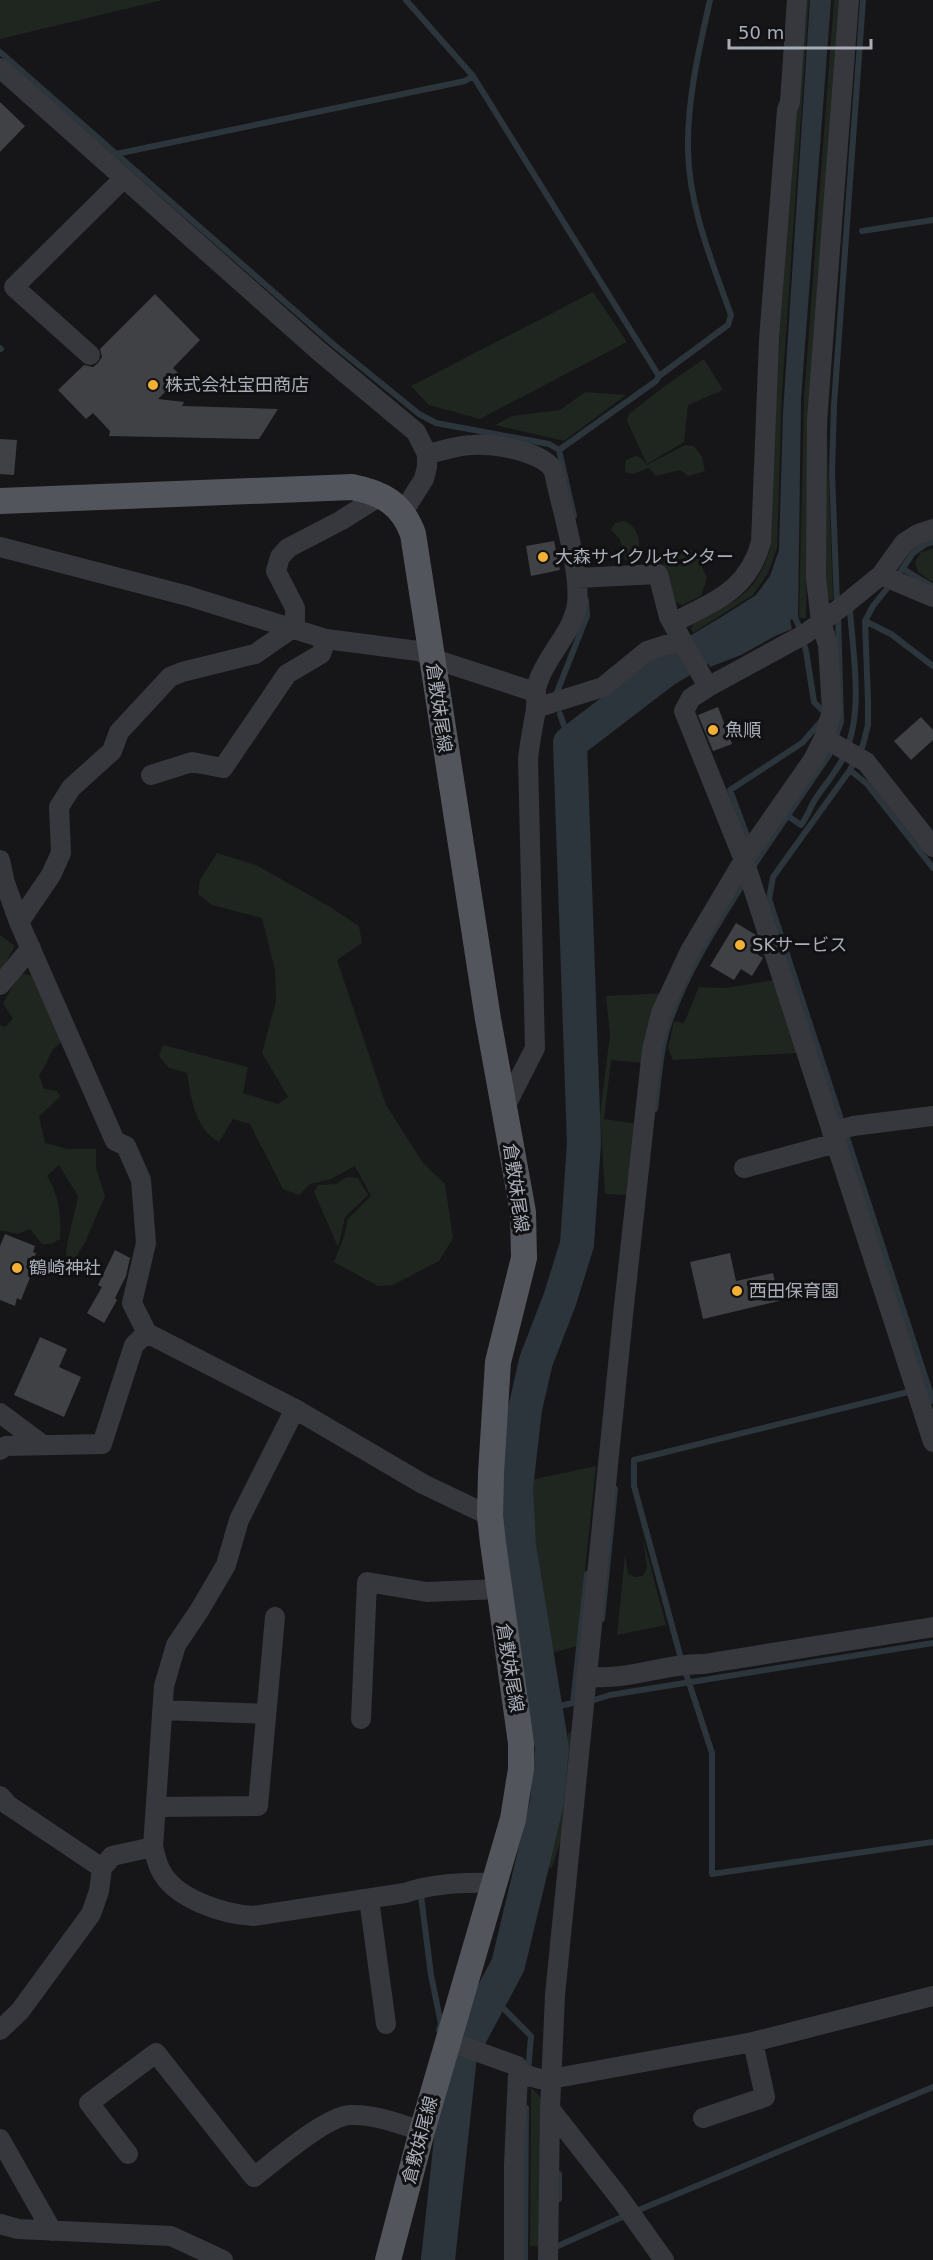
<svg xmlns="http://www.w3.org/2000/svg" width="933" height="2260" font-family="'DejaVu Sans','Noto Sans JP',sans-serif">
	<rect width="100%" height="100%" fill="#161618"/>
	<path fill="#1e261f" d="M0,0H163L0,39Z
		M803,0H809L782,392L777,548L768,573L753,595L693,633L691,629L693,624C734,601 756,596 770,548L775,403Z
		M834,0H840L808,501L806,618H799L804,397Z
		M840,227L827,432L833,600L825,599L822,442Z
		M593,292L627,342L480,419L429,405L411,386Z
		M704,359L723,390L688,405L684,442L647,464L627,421L629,414L666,385Z
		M585,392L626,395L564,441L495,425L512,416L560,410Z
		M685,445L694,446L702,457L705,471L689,476L680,470L656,476L649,468L633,474L625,472L626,460L635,456L640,457L647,465Z
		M624,521C639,526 641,543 638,557L625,560L620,539L611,530L615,523Z
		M933,549V583L918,572L915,562L921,552Z
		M691,550L699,560L707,578L701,596L682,605L670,599L663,565L666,556Z
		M217,853L256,865L327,905L359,926L362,943L337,960L386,1105L423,1163L445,1184L453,1238L439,1261L393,1285L378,1286L334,1262L344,1237L348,1219L371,1196L355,1166L331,1179L310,1184L299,1195L283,1189L250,1124L233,1119L219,1142C195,1129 191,1098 187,1073L169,1068L159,1056L163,1045L248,1067L243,1093L278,1104L288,1097L262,1053L276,1001L275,970L262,918L212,905L198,894L200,880Z
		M0,935L15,946L0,973Z
		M22,974L36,976L65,1040C45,1052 52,1059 39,1075L44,1089L57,1091L60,1097L39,1116L45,1143L69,1149H96V1168L105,1196L85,1242L75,1259L66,1258C66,1240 75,1215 78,1196L59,1165L47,1176C60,1197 61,1215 60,1239L51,1244H42L30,1229L17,1234L0,1230V1025L5,1027L13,1019L3,1003L17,979Z
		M774,980L797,1053L673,1060L668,1048L674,1021L684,1023L699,987L726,988Z
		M666,993L645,1063L611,1060L604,1119L638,1124L630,1191L626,1195L605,1194L600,1115L610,1035L606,996Z
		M347,1177L358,1178L368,1195L345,1217L338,1247L314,1192L318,1185L336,1184Z
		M596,1466L577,1646L552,1653L533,1541L531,1480Z
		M643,1538L666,1625L617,1635L625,1555L628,1574L635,1577L643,1576L647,1568Z
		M572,1732L565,1828L552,1868L546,1866L564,1785L568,1733Z
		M531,2088L538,2094L543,2104L546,2246H530Z"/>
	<path fill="#2c353c" d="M810,0H831L801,399L798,618L790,620L792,629L775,636L741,655L710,667L695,634L756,595L770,576L779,550L783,413Z"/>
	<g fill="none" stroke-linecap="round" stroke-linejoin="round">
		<path stroke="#2c353c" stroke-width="6" d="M406,0L473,76L659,376
			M0,52L333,344L419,414L436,423L549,444L559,450L574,516
			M116,154L465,81L473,76
			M862,231L933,220
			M0,348L1,349
			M559,450L656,381L659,376L728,325L731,315C712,262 689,207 688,150C687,100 699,49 710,0
			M933,542L926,544L913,553L901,571L873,606L865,621L868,701V725L863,745L850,770L773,877L769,899L933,1401
			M903,569L933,587
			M837,604L832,472L834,405L863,0
			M865,621L891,634L933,666
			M557,692L587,616L586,600
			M560,714L570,743
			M850,770L867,784L933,868
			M788,816L801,825C808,816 810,807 816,798C825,785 835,773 842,760C865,715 853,658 850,610
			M750,844L730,790L802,743L824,718V712L814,702L806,651L798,624L792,612
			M754,865L829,755L841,722L838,614
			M655,1109C659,1079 660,1047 671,1018C688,970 716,927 743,884
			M908,1392L634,1460V1486L680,1655L712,1753V1874L933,1842
			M602,1619L615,1489
			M594,1700L610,1695L933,1643
			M546,1709L573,1703L587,1574
			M421,1896L431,1975L441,2024L439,2030
			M491,1996L531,2036L528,2073
			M559,2199V2174
			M558,2246L622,2217L933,2087
			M525,2260L526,2108"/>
		<path stroke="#2c353c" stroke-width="34" d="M438,2260L460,2055L508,1965L547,1802L552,1748L519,1546L516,1488L525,1409L536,1361L560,1299L577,1244L584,1143L570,743L664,671L741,625"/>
	</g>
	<path fill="#404145" d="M0,102L25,126L0,152Z
		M155,294L200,340L173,368L181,376L158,399L184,402L182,406L278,409L259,439L109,436L110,431L93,413L86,419L58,390L84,365L93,367L98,363L102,357L100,349Z
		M0,439L17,440L14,475L0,474Z
		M554,541L560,570L531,576L526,546Z
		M718,707L732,744L713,751L698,715Z
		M921,717L933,730V740L911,760L894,741Z
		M736,923L756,935L759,944L754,952L763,958L752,976L741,969L734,980L710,966Z
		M5,1234L35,1246L33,1252L36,1253L33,1261L36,1263L21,1300L17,1298L15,1306L0,1300V1246Z
		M115,1250L130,1258L126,1276L115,1298L117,1300L104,1323L87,1313L102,1287L98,1285Z
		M730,1253L736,1281L773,1273L779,1301L703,1319L690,1262Z
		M40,1337L67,1349L59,1367L81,1377L64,1417L14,1395Z"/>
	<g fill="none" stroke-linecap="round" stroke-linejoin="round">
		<path stroke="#37383d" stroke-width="20" d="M0,68L320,352L416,432L427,454V467L424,479L403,512
			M90,355L14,287L124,178
			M427,454C442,451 458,445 473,445C493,443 547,452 554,472C561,507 581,570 577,604C573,633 547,654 538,682C534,691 537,700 536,709C533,727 530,740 528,759L535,1048L503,1111
			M933,529L918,534L904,543L881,575L843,606L805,634L708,687L691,698L684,711L744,860L933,1442
			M0,547L188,596L326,639L418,651L440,661L535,692
			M881,575L933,597
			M577,578L658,574L669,617L708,687
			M673,623C714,601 748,591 761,542L769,340L787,110L790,102L797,0
			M536,708L603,687L647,651L681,640
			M824,738L866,762L933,847
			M151,775L192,762L223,768L287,674L321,654L326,639
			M0,860L5,883L19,922L115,1141L126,1146L141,1180L146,1243L132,1303L147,1333L295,1409L423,1484L490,1516
			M19,922L51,875L61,853L59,807L71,788L112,751L119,732L170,677L182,672L255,654L291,629L295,620V608L276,571L280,557L288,548L340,521L380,496
			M0,985L31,948
			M832,1132L853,1126L933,1116
			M744,1168L836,1143
			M295,1409L239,1520L226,1565L199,1611L176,1645L164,1686L153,1847C155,1854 157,1863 160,1869C174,1899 223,1914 253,1916L405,1893C433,1883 464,1882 494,1883
			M0,1413L43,1445
			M0,1450L6,1446L102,1444L134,1345L147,1333
			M586,1676C627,1682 664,1663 704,1664L933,1627
			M162,1710L266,1714
			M361,1719L367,1582L427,1592L498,1589
			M0,1796L8,1805L102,1868
			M156,1807L258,1806L275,1617
			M369,1899L386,2024
			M0,2030L20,2011L91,1914L99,1891L102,1868L112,1856L153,1847
			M448,2041L517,2066L518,2073L540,2079H551L753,2042L933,1996
			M703,2118L765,2097L753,2042
			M0,2139L52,2231
			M128,2154L89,2103L156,2053L254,2177C275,2161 326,2116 350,2115C375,2114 399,2124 422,2131
			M0,2224L18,2229L171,2236L223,2260
			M514,2260V2166L518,2073
			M548,2260L550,2109
			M664,2260L619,2197L550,2109L555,1995L623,1315L652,1050L661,1013L690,951L748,853L813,760L824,738L832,711L828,645L821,622L816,578L817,420L849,0"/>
		<path stroke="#53555c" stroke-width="26" d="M0,501L352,487C383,493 402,504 413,534L488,1019L523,1212L524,1258L498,1362L491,1473L490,1516L493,1543L521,1743V1769L513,1819L422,2131L388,2260"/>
	</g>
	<g fill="#f2b134" stroke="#111113" stroke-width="2">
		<circle cx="153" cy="385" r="6"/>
		<circle cx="543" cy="557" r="6"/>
		<circle cx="713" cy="730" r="6"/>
		<circle cx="740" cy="945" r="6"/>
		<circle cx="17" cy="1268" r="6"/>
		<circle cx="737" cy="1291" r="6"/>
	</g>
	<g text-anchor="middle" stroke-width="6" stroke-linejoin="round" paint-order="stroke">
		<g font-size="18" fill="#a8adb8" stroke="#111113" text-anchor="start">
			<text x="165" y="391">株式会社宝田商店</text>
			<text x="555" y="563">大森サイクルセンター</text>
			<text x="725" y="736">魚順</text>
			<text x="752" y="951">SKサービス</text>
			<text x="29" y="1274">鶴崎神社</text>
			<text x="749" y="1297">西田保育園</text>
		</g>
		<g font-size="18" fill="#a8adb8" stroke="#111113">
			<text transform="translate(439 708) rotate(82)" y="6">倉敷妹尾線</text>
			<text transform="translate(516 1188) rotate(82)" y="6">倉敷妹尾線</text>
			<text transform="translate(510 1668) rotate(81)" y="6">倉敷妹尾線</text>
			<text transform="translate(420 2140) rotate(-75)" y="6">倉敷妹尾線</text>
		</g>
	</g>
	<path d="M729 39v9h142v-9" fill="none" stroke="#a8adb8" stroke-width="3"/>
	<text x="738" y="39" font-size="18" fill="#a8adb8" stroke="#111113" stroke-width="4.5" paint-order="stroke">50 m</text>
</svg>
